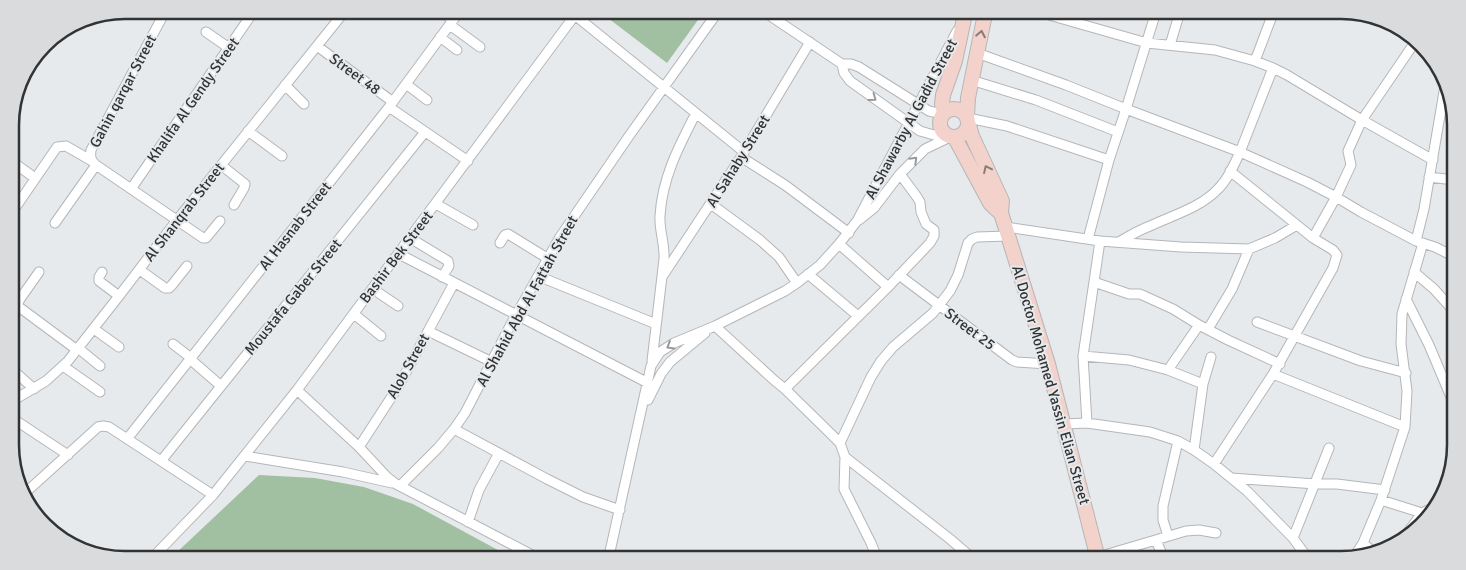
<svg xmlns="http://www.w3.org/2000/svg" width="1466" height="570" font-family="Signika,sans-serif">
	<rect width="100%" height="100%" fill="#e7eaec"/>
	<path fill="#a1c0a1" d="M600,12L703,13L667,63Z
		M259,475L315,478L364,487L413,504L509,556L317,555L315,553L314,555L175,554Z"/>
	<g fill="none" stroke-linecap="round" stroke-linejoin="round">
		<g stroke="#b4b6b8" stroke-width="11">
			<path id="street" d="M147,10L162,17
				M166,10L91,150C90,157 91,161 96,165L203,238H206L220,221
				M373,11L377,14
				M441,12L453,20
				M571,12L744,152
				M766,13L842,64H851L859,67L929,111L943,114
				M1049,15L1147,43L1215,50L1255,61L1273,68L1240,152L1307,182L1336,197L1313,238L1333,250L1337,255L1333,268L1273,374L1405,427
				M1371,16L1388,23
				M88,18V17
				M450,25L480,47
				M206,32L229,48
				M440,37L457,50
				M1415,42L1362,120L1348,151L1351,165L1336,197L1361,212L1416,241L1435,247L1453,256
				M1170,45L1179,15
				M317,46L393,102
				M977,53L1066,85L1126,109L1109,160L1088,239
				M1255,61L1272,16
				M842,64L844,73L850,81L920,131L934,135L944,133
				M1273,68L1287,75L1362,120L1433,160
				M971,80L1036,100L1118,132
				M406,84L427,100
				M285,85L304,104
				M389,107L468,161
				M968,118L1007,126L1109,160
				M248,131L282,156
				M741,157L785,185L849,233
				M10,160L35,178
				M221,165L245,184L244,188L234,205
				M1230,171L1313,238
				M1429,177L1454,180
				M131,189L254,11
				M436,204L473,225
				M711,204L760,240L779,257L797,283
				M11,214L57,147L66,146L92,161
				M859,220L874,208L900,174L925,149L950,137
				M55,223L96,165
				M1006,227L1100,241L1181,247L1249,249L1275,238L1297,225
				M410,238L448,261L449,266L442,277
				M1100,241L1083,356L1129,360L1168,370
				M1416,241L1424,209L1445,86
				M1119,242C1129,236 1139,230 1150,226C1173,215 1200,208 1218,189C1228,179 1234,165 1240,152L1126,109L1155,15
				M500,243L505,235L508,234L547,258
				M839,244L888,287
				M399,254L648,383
				M140,270L165,288H169L172,285L187,266
				M39,272L20,299L18,303L19,307L77,350
				M102,272L99,277V281L119,296
				M1414,272L1434,289L1452,309
				M808,274L858,316
				M899,275L1012,360L1017,362L1048,364
				M538,276L656,324
				M662,277L741,157L810,42
				M1094,282L1129,294H1140L1173,309L1199,325
				M373,289L398,306
				M1406,299L1429,345L1451,397
				M354,314L381,336
				M1257,322L1361,361L1406,373
				M715,326L775,381L785,389L830,433L840,443L845,457L950,539L972,558
				M94,329L119,347
				M1208,329L1232,289L1249,249
				M428,331L492,362
				M173,344L191,358
				M78,348L100,366
				M1083,356L1087,423
				M190,359L221,386
				M652,361L664,259C665,244 659,230 660,216C662,178 679,146 696,113
				M63,366L100,392
				M12,369L34,389
				M1203,384L1168,370L1199,325L1228,340L1280,364
				M785,389L891,284L930,243L934,236V230L926,224L921,212L920,202L917,197L900,174
				M297,390L359,447L387,477L396,484L534,556
				M648,400L661,374L670,362L705,333
				M12,401L46,381L68,361L119,296L177,220L345,11
				M12,418L68,455
				M1064,424L1087,423L1150,432L1178,441L1194,450L1214,464L1247,491L1293,538L1309,560
				M454,429L547,479L583,497L620,510
				M127,439L389,107L459,12
				M840,443L871,377L881,361L893,347L933,313L950,291L958,275L968,243L972,239L977,237L1008,236
				M359,447L398,387L454,283
				M1194,450L1203,384L1211,357
				M245,456L343,472L392,483
				M845,457L844,489L871,543L877,558
				M161,461L425,132
				M1214,464L1273,374
				M1231,478L1316,484H1337L1385,490
				M400,486L438,448L454,429L465,413L510,326L560,237L629,136L717,13
				M25,493L98,427L103,426L109,427L213,495
				M1381,500L1422,513
				M468,522L479,490L499,453
				M1168,536L1163,520V506L1178,441
				M1293,538L1329,448
				M1403,539L1422,513L1430,509
				M1156,540L1164,559
				M1363,543L1372,551
				M156,554L213,495L297,390L575,15
				M609,556L651,366L660,352L674,343L715,326L785,291L797,283L820,265L839,244L857,221L957,31
				M1098,557L1186,531L1199,530L1216,533
				M1354,557L1363,543L1381,500L1405,427L1407,391L1401,344L1402,314L1423,243"/>
		</g>
		<g stroke="#b4b6b8" stroke-width="16">
			<path id="secondary" d="M940 123a14 14 0 1 1 28 0a14 14 0 1 1-28 0Z
				M944,113L942,104L943,95L955,61L965,14
				M967,116L968,98L985,14
				M969,125L972,136L1002,201L1001,213L1048,364L1098,559
				M955,138L990,203L995,208L1001,213"/>
		</g>
		<use href="#street" stroke="#fff" stroke-width="9"/>
		<use href="#secondary" stroke="#f2d2ca" stroke-width="14"/>
	</g>
	<defs><path id="oneway-chevron" d="M-2-3.5L2.5 0L-2 3.5" fill="none" stroke-width="1.6" stroke-linecap="round" stroke-linejoin="round" transform="scale(1.25)"/></defs>
	<g stroke="#887b78">
		<use href="#oneway-chevron" transform="translate(981 34) rotate(-79)"/>
		<use href="#oneway-chevron" transform="translate(987 169) rotate(-115)"/>
	</g>
	<g stroke="#98999a">
		<use href="#oneway-chevron" transform="translate(873 98) rotate(36)"/>
		<use href="#oneway-chevron" transform="translate(914 160) rotate(-45)"/>
		<use href="#oneway-chevron" transform="translate(670 346) rotate(149)"/>
	</g>
	<g text-anchor="middle" stroke-width="4" stroke-linejoin="round" paint-order="stroke">
		<g font-size="15" fill="#323334" stroke="#e7eaec">
			<text transform="translate(355 74) rotate(36)" y="5">Street 48</text>
			<text transform="translate(123 91) rotate(-62)" y="5">Gahin qarqar Street</text>
			<text transform="translate(193 100) rotate(-55)" y="5">Khalifa Al Gendy Street</text>
			<text transform="translate(911 119) rotate(-62)" y="5">Al Shawarby Al Gadid Street</text>
			<text transform="translate(738 161) rotate(-58)" y="5">Al Sahaby Street</text>
			<text transform="translate(184 212) rotate(-52)" y="5">Al Shanqrab Street</text>
			<text transform="translate(295 226) rotate(-52)" y="5">Al Hasnab Street</text>
			<text transform="translate(396 257) rotate(-53)" y="5">Bashir Bek Street</text>
			<text transform="translate(293 297) rotate(-51)" y="5">Moustafa Gaber Street</text>
			<text transform="translate(527 301) rotate(-61)" y="5">Al Shahid Abd Al Fattah Street</text>
			<text transform="translate(970 329) rotate(37)" y="5">Street 25</text>
			<text transform="translate(408 366) rotate(-61)" y="5">Alob Street</text>
			<text transform="translate(1051 385) rotate(74)" y="5">Al Doctor Mohamed Yassin Elian Street</text>
		</g>
	</g>
	<path d="M0 0H1466V570H0ZM125 19H1341A106 106 0 0 1 1447 125V445A106 106 0 0 1 1341 551H125A106 106 0 0 1 19 445V125A106 106 0 0 1 125 19Z" fill="#d9dbdd" fill-rule="evenodd"/>
	<path fill="none" stroke="#323334" stroke-width="2.5" d="M125 19H1341A106 106 0 0 1 1447 125V445A106 106 0 0 1 1341 551H125A106 106 0 0 1 19 445V125A106 106 0 0 1 125 19Z"/>
</svg>
